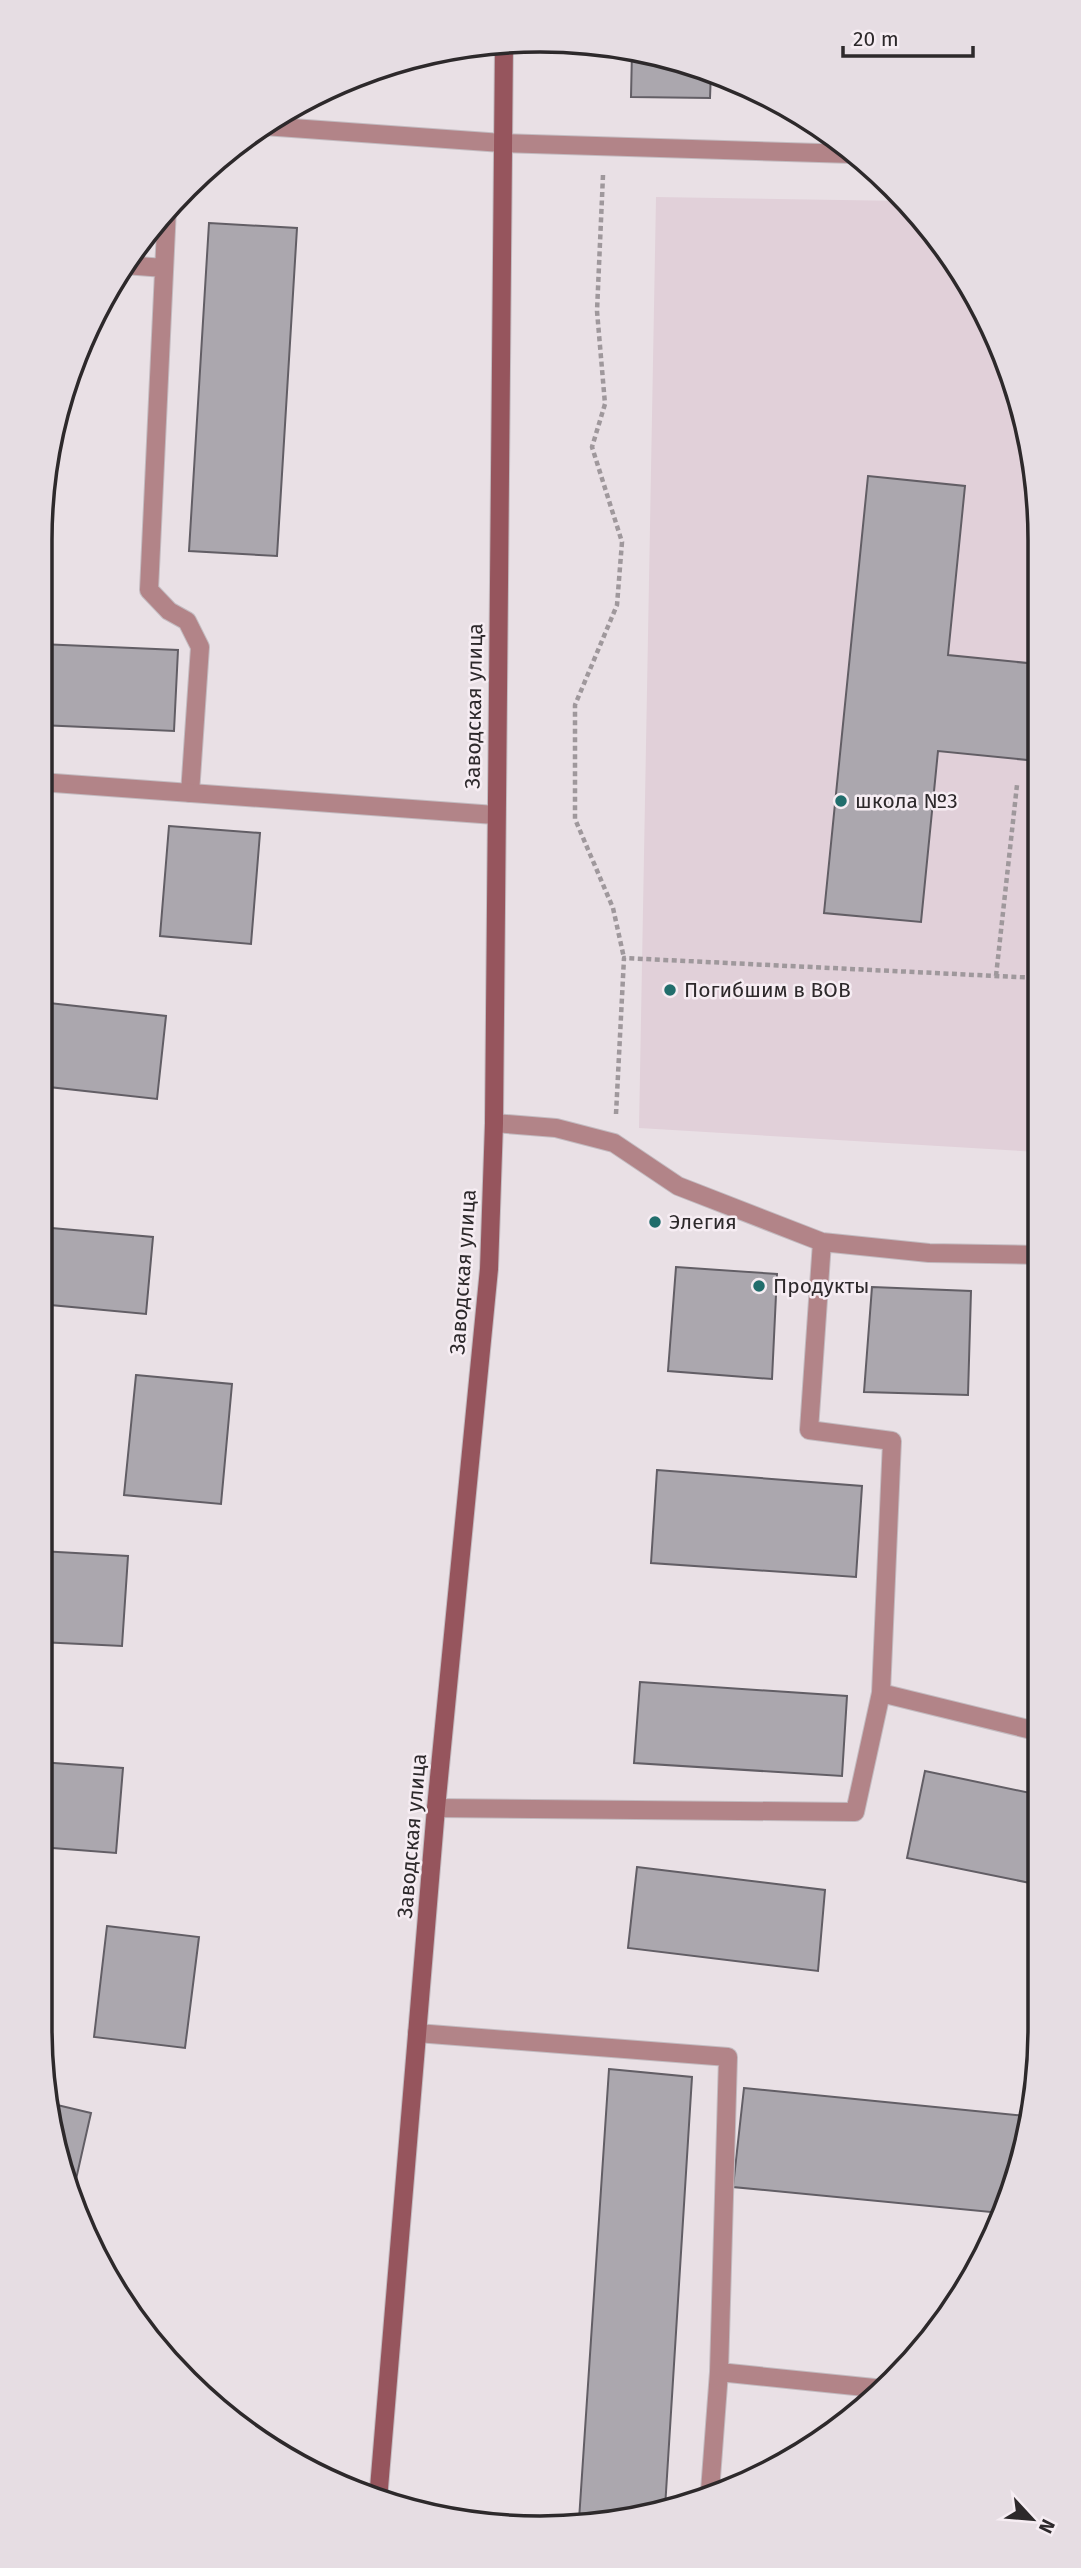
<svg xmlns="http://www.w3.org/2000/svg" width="1081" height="2568" font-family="'Fira Sans',sans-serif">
	<rect width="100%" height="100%" fill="#e9e0e5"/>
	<path fill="#e1d0d9" d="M656,197L905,201L917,211L1003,349L1036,475L1038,1152L639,1128Z"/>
	<path fill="#aba7ae" stroke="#625e65" stroke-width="2" d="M632,51L711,71L710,98L631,97Z
		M209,223L297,228L277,556L189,551Z
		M868,476L965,486L948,655L1037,664V761L938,751L921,922L824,913Z
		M40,644L178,650L174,731L40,725Z
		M169,826L260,833L251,944L160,936Z
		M40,1002L166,1016L157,1099L40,1086Z
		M40,1227L153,1237L146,1314L40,1304Z
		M676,1267L777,1274L772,1379L668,1371Z
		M872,1287L971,1291L968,1395L864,1392Z
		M136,1375L232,1384L221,1504L124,1495Z
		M657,1470L862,1486L856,1577L651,1563Z
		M40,1551L128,1556L122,1646L40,1642Z
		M640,1682L847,1696L842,1776L634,1763Z
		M40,1762L123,1768L116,1853L40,1847Z
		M925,1771L1040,1795V1885L907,1858Z
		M637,1867L825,1890L818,1971L628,1948Z
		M107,1926L199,1937L185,2048L94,2037Z
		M609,2069L692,2077L665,2508L638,2518L579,2520Z
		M744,2088L1026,2116L1014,2188L1001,2213L733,2187Z
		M53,2104L91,2113L72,2197L67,2189Z"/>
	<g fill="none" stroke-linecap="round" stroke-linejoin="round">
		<g stroke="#c3bbc0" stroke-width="20">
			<path id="lane" d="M502,143L852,154
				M167,208L149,590L169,611L187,621L200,647L190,793
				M125,265L164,268
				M417,2033L728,2057L719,2372L710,2491
				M719,2372L884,2389"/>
		</g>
		<g stroke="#c3bbc0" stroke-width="20">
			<path id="street" d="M264,126L502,143
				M40,782L495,815
				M494,1123L556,1128L614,1143L678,1186L822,1242L929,1253L1039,1255
				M822,1242L809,1430L892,1441L881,1693
				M436,1808L855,1812L881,1693L1040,1732"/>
		</g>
		<g stroke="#c3bbc0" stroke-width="20">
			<path id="secondary" d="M378,2500L436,1808L489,1269L494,1123L504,42"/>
		</g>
		<path stroke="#9f989c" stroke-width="4.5" stroke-dasharray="5 3.5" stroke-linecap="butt" d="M603,175L597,311L605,404L592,447L622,542L617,605L575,705V819L613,908L624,958
			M996,976L1017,785
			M616,1114L624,958L1038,978"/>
		<use href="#lane" stroke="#b28488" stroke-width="18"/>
		<use href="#street" stroke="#b28488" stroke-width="18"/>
		<use href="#secondary" stroke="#96555d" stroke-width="18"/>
	</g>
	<g fill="#216d6c" stroke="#f6edf3" stroke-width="2.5">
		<circle cx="841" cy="801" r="7"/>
		<circle cx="670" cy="990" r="7"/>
		<circle cx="655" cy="1222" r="7"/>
		<circle cx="759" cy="1286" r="7"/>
	</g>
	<g text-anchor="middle" stroke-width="5" stroke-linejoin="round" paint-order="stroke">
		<g font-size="21" fill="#2d292b" stroke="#f6edf3">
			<text transform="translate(474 706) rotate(-89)" y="7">Заводская улица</text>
			<text transform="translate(463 1272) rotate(-86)" y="7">Заводская улица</text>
			<text transform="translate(412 1836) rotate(-85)" y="7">Заводская улица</text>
		</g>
		<g font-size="21" fill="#2d292b" stroke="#f6edf3" text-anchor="start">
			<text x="855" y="808">школа №3</text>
			<text x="684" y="997">Погибшим в ВОВ</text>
			<text x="669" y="1229">Элегия</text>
			<text x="773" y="1293">Продукты</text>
		</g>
	</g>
	<path d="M0 0H1081V2568H0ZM540 52H540A488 488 0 0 1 1028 540V2028A488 488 0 0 1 540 2516H540A488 488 0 0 1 52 2028V540A488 488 0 0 1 540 52Z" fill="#e6dde3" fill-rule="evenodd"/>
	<path fill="none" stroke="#2d292b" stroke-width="3.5" d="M540 52H540A488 488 0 0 1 1028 540V2028A488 488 0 0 1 540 2516H540A488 488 0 0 1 52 2028V540A488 488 0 0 1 540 52Z"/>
	<g transform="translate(1032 2519) rotate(116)" stroke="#f6edf3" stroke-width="5" paint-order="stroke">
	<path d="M0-5L12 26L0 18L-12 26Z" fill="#2d292b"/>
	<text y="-10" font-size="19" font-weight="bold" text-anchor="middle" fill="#2d292b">N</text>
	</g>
	<path d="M843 46v10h130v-10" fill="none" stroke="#2d292b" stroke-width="3.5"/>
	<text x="853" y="46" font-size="21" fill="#2d292b" stroke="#f6edf3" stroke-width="5" paint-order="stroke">20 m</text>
</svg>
